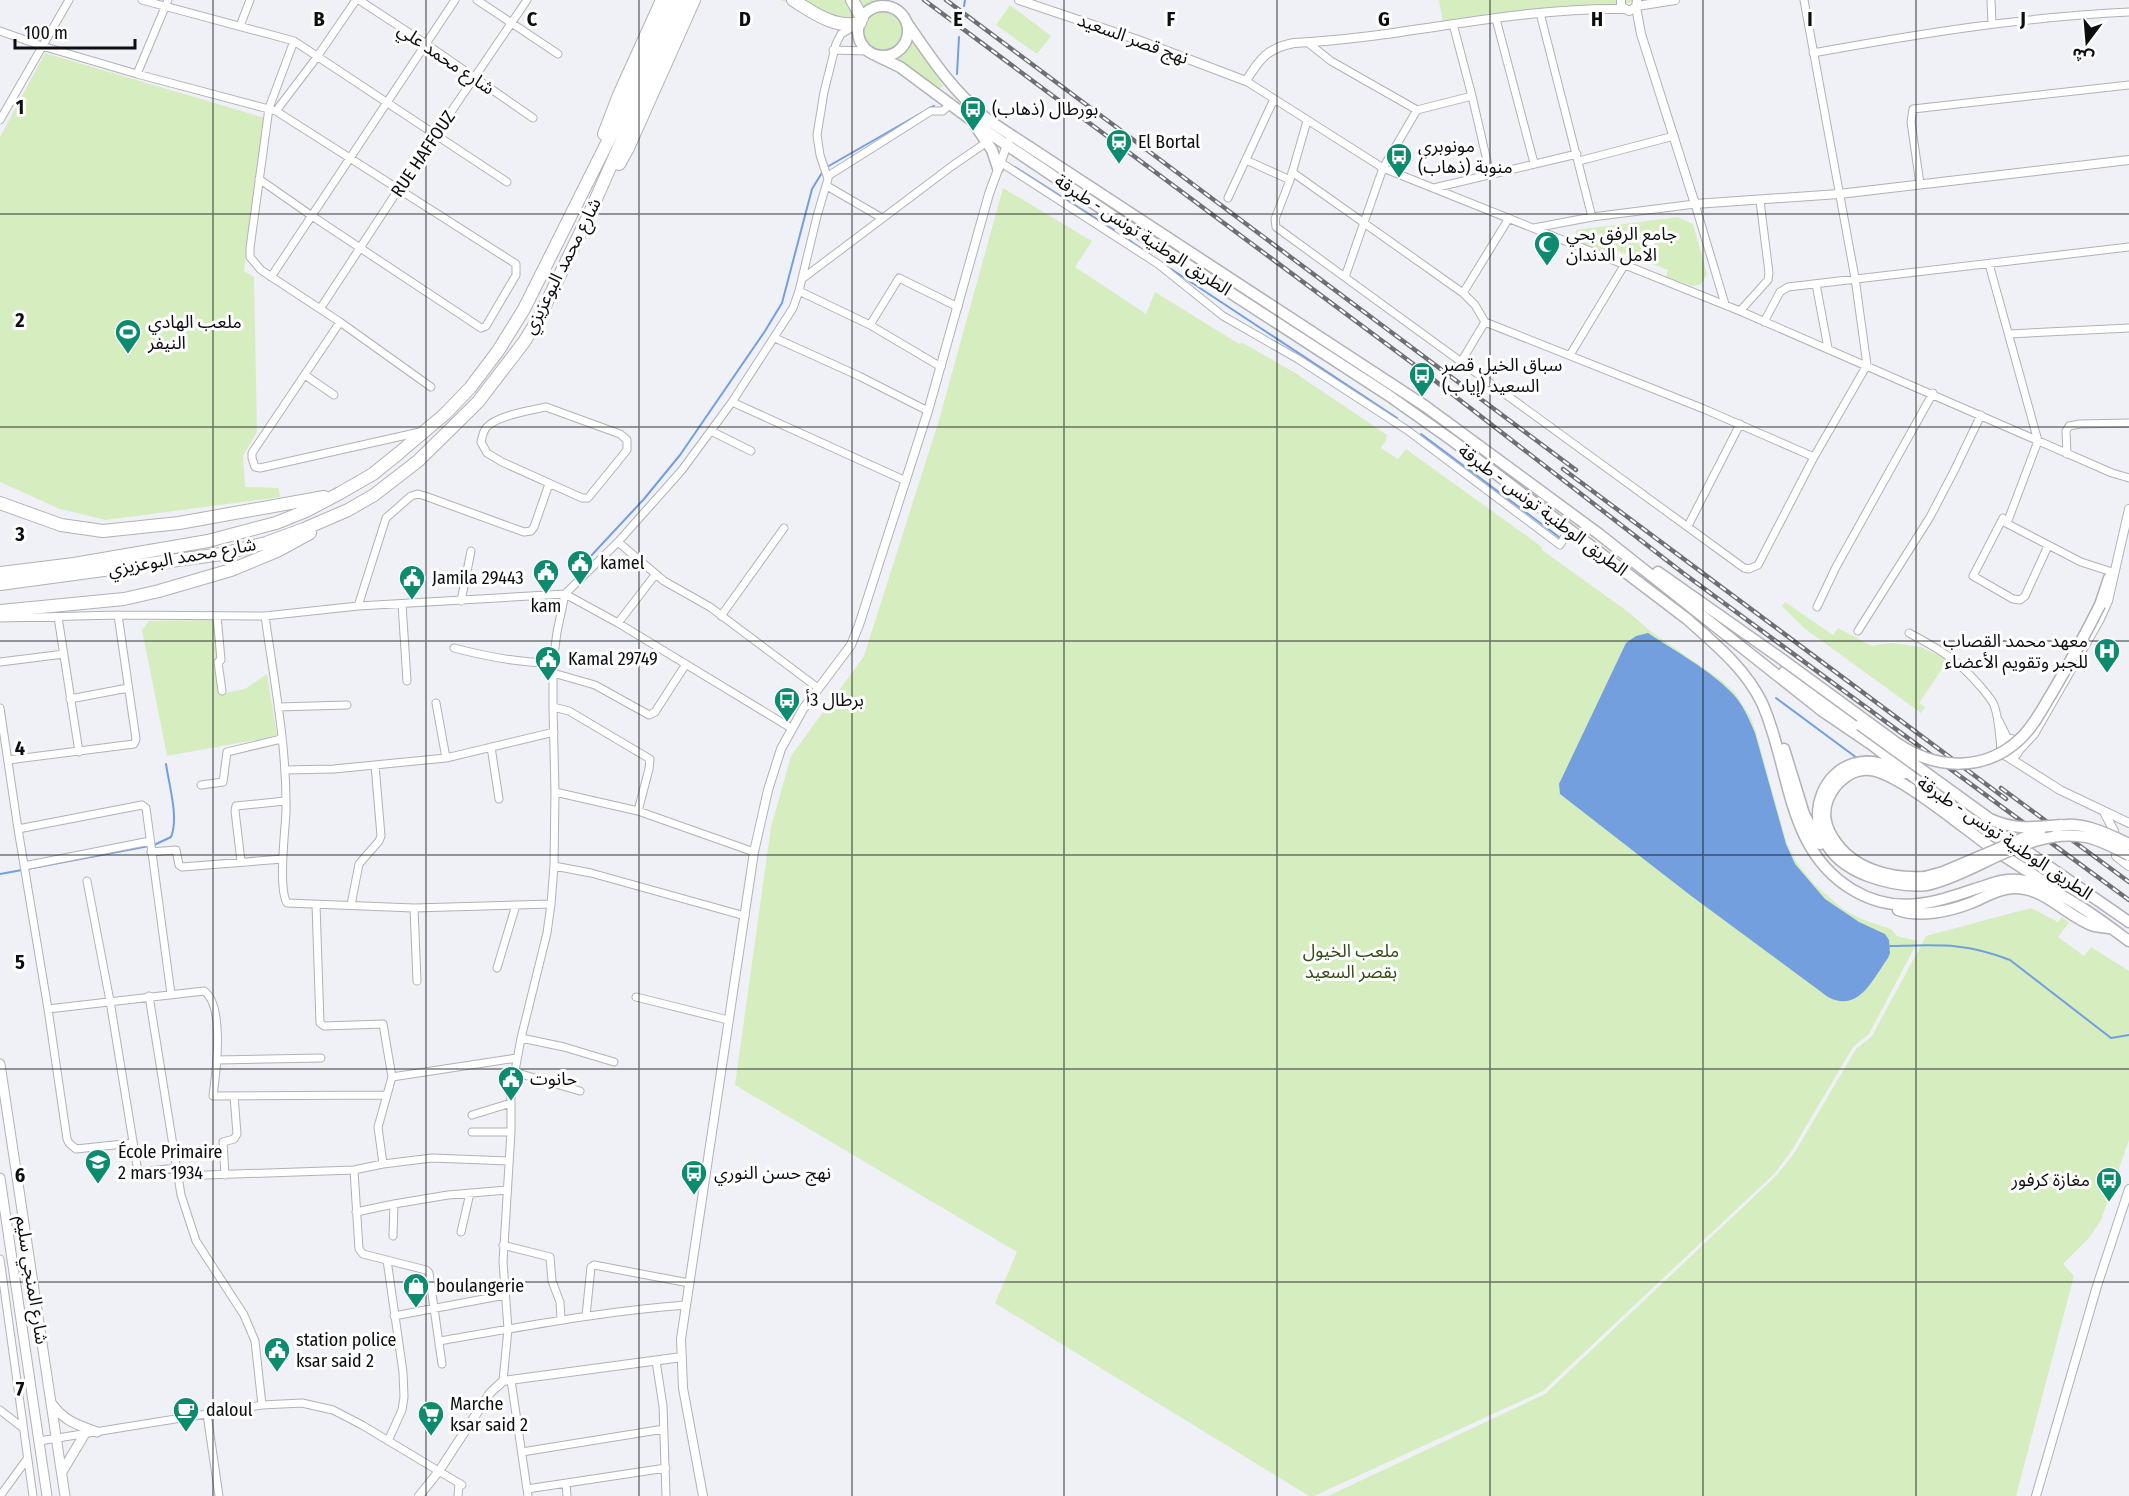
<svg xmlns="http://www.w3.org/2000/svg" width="2129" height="1496" font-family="'Fira Sans Condensed','Noto Sans Arabic',sans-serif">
	<rect width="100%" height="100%" fill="#eff1f7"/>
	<path fill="#d6edc0" d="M780,0H883L901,22L943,86L939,89L874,50L847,27L810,10Z
		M1439,0H1656L1443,22Z
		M1010,5L1051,36L1037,54L996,25Z
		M45,53L265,118L244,271L254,277L257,432L243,456L245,487L279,488L280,497L106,520L60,509L0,482V137Z
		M1003,188L1092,241L1075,267L1146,314L1155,292L1239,344L1243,343L1295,373L1387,435L1386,440L1381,448L1398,459L1406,449L1542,547V550L1631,614L1650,631L1721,680L1735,693L1751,718L1756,732L1787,844L1797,863L1814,884L1843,909L1861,919L1891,929L1897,936L1918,941L1869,1034L1853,1047L1792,1150L1775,1173L1543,1391L1314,1496H1309L995,1303L1017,1252L735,1085L771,827L791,756L864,656L939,420Z
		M1678,217L1693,224L1707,274L1701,284L1693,286L1666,277L1668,270L1608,247L1605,252L1575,240L1576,230Z
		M1785,602L1833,635L1838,628L1872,646L1891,643L1921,647L1948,660L1919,703L1925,707L1921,713L1804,628L1782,606Z
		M215,620L219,659L213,661L219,694L245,689L267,674L277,736L167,756L142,630L149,621Z
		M2031,908L2058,922L2062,917L2069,923L2058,937L2084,956L2091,947L2129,971V1140L2101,1220L2089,1238L2063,1264L2074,1276L2016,1496H1328L1545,1394L1777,1175L1795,1152L1856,1049L1872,1036L1926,936Z"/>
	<path fill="#739fde" d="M1648,633C1675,651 1710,670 1732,693C1743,704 1749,719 1755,733L1786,844L1795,864L1825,899L1859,922L1885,934L1889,940L1890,953L1888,958C1872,980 1859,1013 1828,997L1690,895L1560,794L1559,784L1626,643L1636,636Z"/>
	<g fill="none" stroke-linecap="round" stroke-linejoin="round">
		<path stroke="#739fde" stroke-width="2" d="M964,6L965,0
			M957,74L959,37
			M928,109L934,106
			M827,167L923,112
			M1015,167L1114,230
			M1129,240L1153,257
			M1171,269L1397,418
			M1421,434L1559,537
			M575,573L644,499L680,455L765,331L782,303L812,189L823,171
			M1776,698L1857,758
			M154,845L171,837C179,818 169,785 166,764
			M27,869L149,846
			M0,874L22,870
			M1890,946C1937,945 1965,942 2010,960L2111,1038L2129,1035"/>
		<g stroke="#b0b2b8" stroke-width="9">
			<path id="minor" d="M142,0L294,41L507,182
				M359,0L426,44L533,118
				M477,0L558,54
				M1991,0L1992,23
				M1540,13L1592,217
				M1496,19L1534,163
				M1453,24L1472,96L1490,174
				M240,26L250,0
				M0,31L42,46L137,74L276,111L516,264V275L486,326L481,328L312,216L259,179
				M294,41L269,108L250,248V257L261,270L340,322L431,387
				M1307,42L1331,61L1417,110L1472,96
				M833,50L867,51
				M1813,53C1918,34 2022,17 2129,12
				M137,74L168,0
				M1246,81L1383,168L1740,311L2112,473L2129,478
				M276,111L317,57L356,0
				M0,120L69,0
				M1307,121L1290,180L1275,219L1276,227L1744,568L1749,569L1758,565L1814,457L1867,365L1855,278L1804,0
				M1246,160L1290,180
				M1579,161L1674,136
				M1000,162L1158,264L1223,316L1298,359L1407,430L1560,545L1569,529
				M1292,172L1463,293L1475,305L1485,322L1704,409L1814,457
				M828,176L931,111H943L951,103
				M1920,184L1911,122L1913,109L2129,85
				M827,186L882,218
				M1434,188L1577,154
				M1228,198L1274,99
				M1534,228L1592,217L1695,204L1725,304
				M1989,264L2038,441L2007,523
				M271,277L455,0
				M1345,277L1383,168L1417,110
				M802,279L952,166L987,142
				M1816,284L1828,348
				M799,291L870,325L941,367
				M1463,293L1509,218
				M320,309L398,190L527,0
				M1740,311L1768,280L1769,273L1760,201
				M340,322L252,453V458L255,467L260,468L420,432
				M1764,322L1780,292L1788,287L2129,247
				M870,325L899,278L958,307
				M2009,334L2129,328
				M775,338L859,376L928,411
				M1570,355L1625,264
				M1461,362L1485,322
				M305,375L334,395
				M732,402L906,481
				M546,407L620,434L627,440V450L588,498H582L502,462L487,453L481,442C482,437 483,432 486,428C495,416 531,410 546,407Z
				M711,431L751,451
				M2067,454L2066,431L2069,426L2080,424L2129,423
				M1688,526L1740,424
				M618,542L664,581L710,607L818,688
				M2048,546L2025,596L2020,600L2013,599L1973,576L2003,518L2002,521L2081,562L2112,572
				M461,601L471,551
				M402,604L407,681
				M358,606L386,518L411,496L418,494L425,496L524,532L531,531L534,527L549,484
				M1817,607L1836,567L1933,393
				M217,616L221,660L218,662L222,691
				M265,616C274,681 287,746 286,812C285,832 278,888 287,903L414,908L551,904
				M721,616L784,528
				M58,617L79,752
				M0,618L118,615L265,616L358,606L565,594L618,623L791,728
				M618,623L655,575
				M1858,631L1930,517L1954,471L1981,415
				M1909,633C1939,649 1957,659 1980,686C1985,692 1991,698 1994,705C1999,718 1999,733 2001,747
				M454,648C488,657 519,663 553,663
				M0,662L64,654
				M553,673L595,685L649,715L655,712L686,664
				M70,699L128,688
				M436,703L446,758
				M278,707L347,705
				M553,707L569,711L650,759L649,769L638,811
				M0,708L18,829L48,1009L67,1139L69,1143L76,1149L133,1143
				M1999,721L2008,739
				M491,747L499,799
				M8,760L134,744L136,739L118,615
				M285,770L334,769L446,758L554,732
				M201,785L223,782L227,752L281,739
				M555,792L638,811L754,852
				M18,829L142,805L146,808L171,994
				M151,852L176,850L179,865L182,867L283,859
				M241,861L235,811L236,806L285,801
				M24,866L150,841
				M554,866L591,873L745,916
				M87,881L110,1001L138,1172L178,1168
				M351,905L359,864L379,841L381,836L375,765
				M414,908L417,981
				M497,968L516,905
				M149,996L181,1195L196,1241L244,1315L255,1341L262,1405
				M636,997L728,1020
				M48,1009L204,991C225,1005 216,1074 213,1096L387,1095L392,1077L383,1024L324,1026L320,1023L316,905
				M521,1038L564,1047L614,1062
				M217,1060L321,1058
				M514,1072L580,1091
				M392,1077L517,1058
				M472,1115L511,1103
				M472,1132H511
				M383,1164L378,1127L387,1095
				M354,1170L359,1249L363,1254L426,1270L429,1273L442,1364
				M225,1175L223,1142L234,1139L237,1134L234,1096
				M178,1176L354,1170L383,1164L432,1158L509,1161
				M356,1212L394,1204L448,1195L507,1190
				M461,1232L470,1193
				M393,1236L394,1204
				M503,1245L550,1257L552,1281L560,1302L561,1319
				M0,1259L33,1496
				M387,1260L403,1372L404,1397L402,1410L388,1441
				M394,1316L505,1295
				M586,1316L591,1267L594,1265L689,1283
				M439,1341C522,1327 603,1311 686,1305
				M656,1361L663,1406L666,1496
				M511,1380L528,1496
				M503,1381L508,1329L503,1262L511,1132V1093L521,1038L547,933L551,904L554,866L555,792L553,707V663L557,632L565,594L618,542L682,470L732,402L793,308L799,291L817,216L828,179L820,155L817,135L824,92L836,44L841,34L853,27
				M0,1410L23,1428
				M207,1414L219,1496
				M39,1441L262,1405L302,1403L333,1410L362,1425L462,1485
				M522,1452L664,1429
				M566,1483L567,1496
				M527,1489L666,1468
				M0,1496L27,1459
				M458,1496L459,1483"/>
		</g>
		<g stroke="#b0b2b8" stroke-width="10">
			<path id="tertiary" d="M1019,0L1138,40L1246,81C1260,58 1268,48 1294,43C1404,38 1513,7 1623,9
				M1621,0V6L1629,11L1636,7L1637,0
				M1637,6L1675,0
				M1636,7L1641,34L1695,204L1839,194L2129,160
				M2001 748a9 9 0 1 1 18 0a9 9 0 1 1-18 0Z
				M2019,750L2034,734L2100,619L2108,601L2129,509
				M2008,757L2060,790L2129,823
				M2104,812L2114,831L2116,856L2129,866
				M419,1496L439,1471L490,1393L503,1381L682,1357
				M703,1496L683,1388L681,1339L754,852L768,790L781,749L803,709L851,645L859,625L928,411L989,194L1008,142
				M2036,1496L2097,1286L2129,1189"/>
		</g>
		<g stroke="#b0b2b8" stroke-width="11">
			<path id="secondary" d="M0,1064L65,1496
				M0,1178L47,1496
				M52,1404C64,1421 78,1425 97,1432
				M62,1472L84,1435"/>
		</g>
		<g stroke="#b0b2b8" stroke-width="13">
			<path id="primary" d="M858 31a25 25 0 1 1 50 0a25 25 0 1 1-50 0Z
				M907,23C933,61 952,90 988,120L1425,406L1599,534L1821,710L1871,744L1957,810L2002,834L2129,922
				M877,56L900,67L989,133L1123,223L1388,395L1453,441L1687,619C1714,643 1746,669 1762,703C1791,767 1785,850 1853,890C1895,915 1931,904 1975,889C1989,885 2003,878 2019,880C2057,886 2099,919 2129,941
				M975,125L992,150L998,168
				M1658,572L1783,660
				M2100,605L2109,578
				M1784,672L1860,725
				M1784,749L1804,814L1820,844
				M1902,774C1829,724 1774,841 1868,876C1887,883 1906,887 1927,885
				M1925,877C1890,879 1852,869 1833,838C1825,826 1823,812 1828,799C1835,782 1852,768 1870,770C1897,772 1964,828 1989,846C2009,860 2030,872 2050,886
				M1898,910C1920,918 1950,911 1971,903C1985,897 2000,888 2015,888C2046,888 2067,917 2094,926C2098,927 2104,927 2108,928"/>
		</g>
		<g stroke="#b0b2b8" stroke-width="14">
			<path id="motorway" d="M793,0C814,13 835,29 860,23
				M852,0L862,18
				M604,134L619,95L662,0
				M619,164L628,148L694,0
				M0,503L61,525L103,531L179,523L324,497
				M0,573L74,564L208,541L276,523L306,511L340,493L373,474L399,453L445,414L470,388L498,351L524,309L629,99L672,0
				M0,584L222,554L266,543L304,529L348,510L374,495L418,461L478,402L524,342L539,318L588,217L684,0
				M0,611L124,599L159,591L231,570L277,551L310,533"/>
		</g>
		<use href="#minor" stroke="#fff" stroke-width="7"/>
		<use href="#tertiary" stroke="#fff" stroke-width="8"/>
		<use href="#secondary" stroke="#fff" stroke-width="9"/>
		<use href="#primary" stroke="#fff" stroke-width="10"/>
		<use href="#motorway" stroke="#fff" stroke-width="12"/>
		<g stroke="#6e6f73" stroke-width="4.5">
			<path id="rail" d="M924,0L1416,366L1683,573L2129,900
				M946,0L1576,470
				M1563,469L2006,799
				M2001,788L2129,882"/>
		</g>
		<use href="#rail" stroke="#fefefe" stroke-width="2" stroke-dasharray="7" stroke-linecap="butt"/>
		<g stroke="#b0b2b8" stroke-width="13" stroke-linecap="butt">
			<path id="primary-bridge" d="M1783,660L1898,744C1937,770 1985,772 2020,739C2034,726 2042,709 2052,693C2069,664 2085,635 2100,605
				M1860,725L1990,819C2016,831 2034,827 2061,825
				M2055,827C2079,819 2108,834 2129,844
				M1925,877L1943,872L2040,831
				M1927,885C1978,873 2032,826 2086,837C2101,840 2115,848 2129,855"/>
		</g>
		<use href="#primary-bridge" stroke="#fff" stroke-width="10"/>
	</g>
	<path fill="none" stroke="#0d0e10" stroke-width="1.5" stroke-opacity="0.55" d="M213,0V1496M426,0V1496M639,0V1496M852,0V1496M1064,0V1496M1277,0V1496M1490,0V1496M1703,0V1496M1916,0V1496M0,214H2129M0,427H2129M0,641H2129M0,855H2129M0,1069H2129M0,1282H2129"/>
	<defs>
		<g id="bus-pin" transform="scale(1.35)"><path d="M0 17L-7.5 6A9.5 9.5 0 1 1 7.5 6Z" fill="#0d8b6f" stroke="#fefefe"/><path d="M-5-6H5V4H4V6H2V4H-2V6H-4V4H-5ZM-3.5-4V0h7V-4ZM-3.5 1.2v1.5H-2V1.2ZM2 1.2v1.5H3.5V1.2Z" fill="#fff"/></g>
		<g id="station-pin" transform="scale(1.35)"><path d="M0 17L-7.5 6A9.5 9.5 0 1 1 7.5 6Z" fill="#0d8b6f" stroke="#fefefe"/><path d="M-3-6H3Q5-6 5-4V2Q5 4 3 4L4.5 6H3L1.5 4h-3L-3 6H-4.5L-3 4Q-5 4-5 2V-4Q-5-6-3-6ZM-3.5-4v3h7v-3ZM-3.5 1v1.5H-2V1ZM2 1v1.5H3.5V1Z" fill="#fff"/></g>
		<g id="mosque-pin" transform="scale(1.35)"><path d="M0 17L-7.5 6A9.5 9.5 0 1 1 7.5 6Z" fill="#0d8b6f" stroke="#fefefe"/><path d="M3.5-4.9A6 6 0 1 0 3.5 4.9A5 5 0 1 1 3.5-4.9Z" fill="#fff"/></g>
		<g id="stadium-pin" transform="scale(1.35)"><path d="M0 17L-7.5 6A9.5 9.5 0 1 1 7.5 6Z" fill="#0d8b6f" stroke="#fefefe"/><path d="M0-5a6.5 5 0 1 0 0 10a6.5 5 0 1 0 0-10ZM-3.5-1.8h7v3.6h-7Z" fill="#fff"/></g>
		<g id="civic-pin" transform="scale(1.35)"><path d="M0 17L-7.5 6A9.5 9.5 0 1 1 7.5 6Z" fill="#0d8b6f" stroke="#fefefe"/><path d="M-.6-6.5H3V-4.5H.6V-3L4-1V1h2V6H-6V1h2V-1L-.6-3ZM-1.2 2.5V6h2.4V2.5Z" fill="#fff"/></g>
		<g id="hospital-pin" transform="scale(1.35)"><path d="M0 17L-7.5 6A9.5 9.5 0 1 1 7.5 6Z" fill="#0d8b6f" stroke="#fefefe"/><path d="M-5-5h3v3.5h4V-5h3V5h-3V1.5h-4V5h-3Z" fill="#fff"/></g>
		<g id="school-pin" transform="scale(1.35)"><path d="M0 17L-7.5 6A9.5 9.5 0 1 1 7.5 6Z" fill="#0d8b6f" stroke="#fefefe"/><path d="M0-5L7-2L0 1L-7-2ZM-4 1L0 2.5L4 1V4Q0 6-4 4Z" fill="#fff"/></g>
		<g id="shop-pin" transform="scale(1.35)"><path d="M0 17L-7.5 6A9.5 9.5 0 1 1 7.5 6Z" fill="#0d8b6f" stroke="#fefefe"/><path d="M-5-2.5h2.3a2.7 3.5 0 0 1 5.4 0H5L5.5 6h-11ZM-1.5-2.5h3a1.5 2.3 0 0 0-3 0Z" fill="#fff"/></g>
		<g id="cafe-pin" transform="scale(1.35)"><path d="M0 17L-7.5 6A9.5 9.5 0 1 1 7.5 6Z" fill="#0d8b6f" stroke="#fefefe"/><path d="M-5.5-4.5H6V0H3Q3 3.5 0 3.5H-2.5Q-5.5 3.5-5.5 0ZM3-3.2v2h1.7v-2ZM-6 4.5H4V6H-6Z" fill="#fff"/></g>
		<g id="supermarket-pin" transform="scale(1.35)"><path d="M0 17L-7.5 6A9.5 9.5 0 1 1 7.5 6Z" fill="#0d8b6f" stroke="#fefefe"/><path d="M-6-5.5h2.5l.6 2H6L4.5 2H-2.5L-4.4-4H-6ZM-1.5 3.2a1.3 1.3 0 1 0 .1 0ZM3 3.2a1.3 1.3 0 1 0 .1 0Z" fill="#fff"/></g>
	</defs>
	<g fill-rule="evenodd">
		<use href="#bus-pin" x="973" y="109"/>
		<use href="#station-pin" x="1119" y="142"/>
		<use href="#bus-pin" x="1399" y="156"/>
		<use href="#mosque-pin" x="1547" y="244"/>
		<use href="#stadium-pin" x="128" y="332"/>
		<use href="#bus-pin" x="1422" y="375"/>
		<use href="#civic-pin" x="580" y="563"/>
		<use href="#civic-pin" x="546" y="572"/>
		<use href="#civic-pin" x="412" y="578"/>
		<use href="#hospital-pin" x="2107" y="651"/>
		<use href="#civic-pin" x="548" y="659"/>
		<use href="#bus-pin" x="787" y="700"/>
		<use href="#civic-pin" x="511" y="1079"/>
		<use href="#school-pin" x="98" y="1162"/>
		<use href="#bus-pin" x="694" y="1173"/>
		<use href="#bus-pin" x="2109" y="1180"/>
		<use href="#shop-pin" x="416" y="1286"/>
		<use href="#civic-pin" x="277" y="1350"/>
		<use href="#cafe-pin" x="186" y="1410"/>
		<use href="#supermarket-pin" x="431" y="1414"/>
	</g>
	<g text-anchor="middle" stroke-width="6" stroke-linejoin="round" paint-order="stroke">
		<g font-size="18" fill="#0d0e10" stroke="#fefefe">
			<text transform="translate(1133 39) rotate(20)" y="6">نهج قصر السعيد</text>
			<text transform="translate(446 59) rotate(34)" y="6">شارع محمد علي</text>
			<text transform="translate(423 154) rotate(-56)" y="6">RUE HAFFOUZ</text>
			<text transform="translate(1143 235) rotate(33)" y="6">الطريق الوطنية تونس - طبرقة</text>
			<text transform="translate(562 266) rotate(-63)" y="6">شارع محمد البوعزيزي</text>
			<text transform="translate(1543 510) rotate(37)" y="6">الطريق الوطنية تونس - طبرقة</text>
			<text transform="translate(182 557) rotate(-10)" y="6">شارع محمد البوعزيزي</text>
			<text transform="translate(2005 838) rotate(34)" y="6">الطريق الوطنية تونس - طبرقة</text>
			<text transform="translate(32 1280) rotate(81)" y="6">شارع المنجي سليم</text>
		</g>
		<g font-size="18" fill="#0d0e10" stroke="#fefefe" text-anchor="start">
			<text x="992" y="115">بورطال (ذهاب)</text>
			<text x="1138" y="148">El Bortal</text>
			<text x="1418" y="152">مونوبري<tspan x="1418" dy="21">منوبة (ذهاب)</tspan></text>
			<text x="1566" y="240">جامع الرفق بحي<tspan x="1566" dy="21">الامل الدندان</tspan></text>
			<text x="148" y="328">ملعب الهادي<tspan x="148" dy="21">النيفر</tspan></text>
			<text x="1442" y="371">سباق الخيل قصر<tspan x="1442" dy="21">السعيد (إياب)</tspan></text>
			<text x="600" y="569">kamel</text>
			<text x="432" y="584">Jamila 29443</text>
			<text x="546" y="612" text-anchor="middle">kam</text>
			<text x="2088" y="647" text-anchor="end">معهد محمد القصاب<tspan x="2088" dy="21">للجبر وتقويم الأعضاء</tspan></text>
			<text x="568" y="665">Kamal 29749</text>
			<text x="806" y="706">برطال 3أ</text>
			<text x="530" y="1085">حانوت</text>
			<text x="118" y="1158">École Primaire<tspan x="118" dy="21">2 mars 1934</tspan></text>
			<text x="714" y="1179">نهج حسن النوري</text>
			<text x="2090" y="1186" text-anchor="end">مغازة كرفور</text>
			<text x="436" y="1292">boulangerie</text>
			<text x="296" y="1346">station police<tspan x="296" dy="21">ksar said 2</tspan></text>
			<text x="450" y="1410">Marche<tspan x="450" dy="21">ksar said 2</tspan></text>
			<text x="206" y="1416">daloul</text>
		</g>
		<g font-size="18" fill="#344a17" stroke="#fefefe">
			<text x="1351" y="957">ملعب الخيول<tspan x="1351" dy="21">بقصر السعيد</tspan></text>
		</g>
	</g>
	<g font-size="20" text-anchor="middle" font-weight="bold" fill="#0d0e10" stroke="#fefefe" stroke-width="6" stroke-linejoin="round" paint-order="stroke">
		<text x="319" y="26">B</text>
		<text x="532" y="26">C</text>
		<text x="745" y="26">D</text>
		<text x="958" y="26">E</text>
		<text x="1171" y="26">F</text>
		<text x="1384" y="26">G</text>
		<text x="1597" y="26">H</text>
		<text x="1810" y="26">I</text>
		<text x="2023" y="26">J</text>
		<text x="20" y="114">1</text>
		<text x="20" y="327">2</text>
		<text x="20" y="541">3</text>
		<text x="20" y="755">4</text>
		<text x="20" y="969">5</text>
		<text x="20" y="1182">6</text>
		<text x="20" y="1396">7</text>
	</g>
	<g transform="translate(2087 42) rotate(196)" stroke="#fefefe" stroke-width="4.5" paint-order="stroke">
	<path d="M0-4.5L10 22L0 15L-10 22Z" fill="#0d0e10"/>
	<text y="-9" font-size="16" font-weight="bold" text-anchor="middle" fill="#0d0e10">ش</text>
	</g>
	<path d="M15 39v9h120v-9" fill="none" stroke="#0d0e10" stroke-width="3"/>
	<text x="24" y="39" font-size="18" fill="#0d0e10" stroke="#fefefe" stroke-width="4.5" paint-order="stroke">100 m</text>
</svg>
